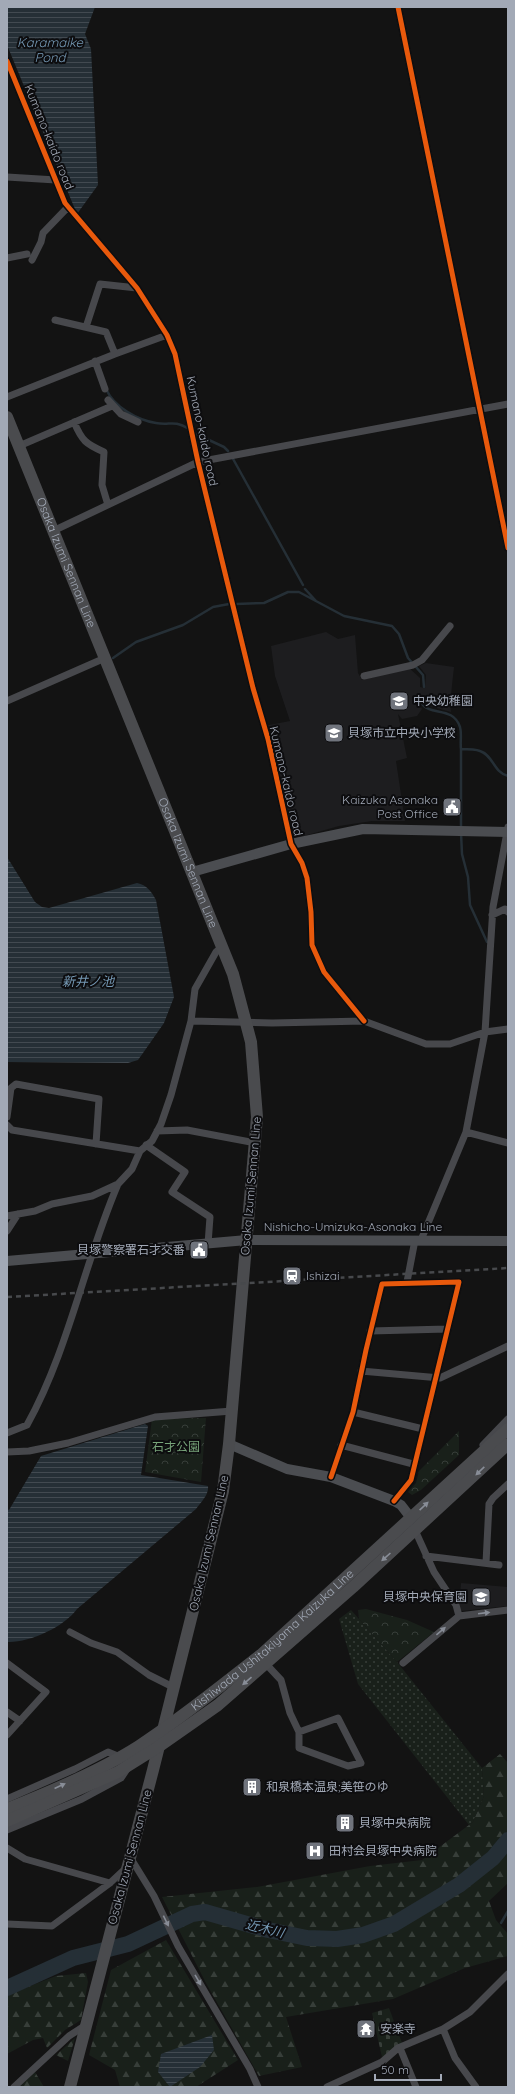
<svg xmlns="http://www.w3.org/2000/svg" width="515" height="2094" font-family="Quicksand,'Noto Sans JP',sans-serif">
	<defs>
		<pattern id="grass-dots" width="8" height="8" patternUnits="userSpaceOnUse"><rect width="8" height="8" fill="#19201a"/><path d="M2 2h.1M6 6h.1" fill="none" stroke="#373e39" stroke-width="1.8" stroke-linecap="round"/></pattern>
		<pattern id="forest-firs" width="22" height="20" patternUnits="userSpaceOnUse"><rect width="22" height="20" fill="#19201a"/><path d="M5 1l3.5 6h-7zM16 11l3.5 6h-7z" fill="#373e39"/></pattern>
		<pattern id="cemetery-stones" width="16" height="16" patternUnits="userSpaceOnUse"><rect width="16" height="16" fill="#19201a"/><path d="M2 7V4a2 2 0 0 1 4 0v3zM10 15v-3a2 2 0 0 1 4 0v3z" fill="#373e39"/></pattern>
		<pattern id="park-crowns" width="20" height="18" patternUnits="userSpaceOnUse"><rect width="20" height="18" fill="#19201a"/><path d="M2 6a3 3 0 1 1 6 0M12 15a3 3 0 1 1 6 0" fill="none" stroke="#373e39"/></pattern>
		<pattern id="water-rules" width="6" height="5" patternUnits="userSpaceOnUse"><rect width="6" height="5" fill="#252f36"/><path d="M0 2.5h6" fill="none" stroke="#424a51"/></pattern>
	</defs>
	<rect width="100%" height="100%" fill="#131313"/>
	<path fill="#1d1d1f" d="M326,632L338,639L355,635L358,673L362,680L409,668L420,678V687L425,688L426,675L419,666L426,663L454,667L450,704L451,712L426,705L423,702V696L419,695L417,701L422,709L417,716L402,719L398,714L407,758L396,761L405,821H372L339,826L297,838L289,836L264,726L290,721L275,676L271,646Z
		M461,1583L508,1587V1606L461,1611L459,1609Z"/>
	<path fill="url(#grass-dots)" d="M351,1610L397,1662L482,1768L484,1796L473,1822L469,1825L358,1684L339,1619Z"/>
	<path fill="url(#forest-firs)" d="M500,1754L508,1763V1883L489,1901L496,1920L508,1934V1956L465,1968L393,1999L286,2017L302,2067L259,2076L207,1985L162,1897L257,1887L370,1866L422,1860L473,1822L484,1796L482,1768Z
		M166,1940L238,2060L196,2087H120L115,2070L89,2055L111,1970Z
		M86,1973L88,1982L81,2020L65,2030L47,2048L43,2038L33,2040L7,2054V1995L56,1976Z
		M75,2038L68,2061L56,2055Z
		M35,2072L44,2087H18Z"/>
	<path fill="url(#cemetery-stones)" d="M389,2008L402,2043L382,2057L372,2013Z"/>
	<path fill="url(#park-crowns)" d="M206,1418L201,1482L145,1472L152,1419Z
		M459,1431V1455L421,1490L412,1495L408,1492L416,1483L419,1471Z
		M366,1609L407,1620L434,1632L397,1662L359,1619L358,1610Z"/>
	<path fill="url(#water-rules)" d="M7,7H95L85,34L91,49L98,185L77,214L7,45Z
		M7,857L35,902L42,907L49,908L137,883C147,885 151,891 156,900L174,997L164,1023L143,1053L138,1060L128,1063L7,1062Z
		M145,1424L148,1426L141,1475L208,1486C209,1495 201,1502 196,1509L77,1609C64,1627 29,1643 7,1642V1509L9,1510L41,1456Z
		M212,2035L214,2050L200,2067L170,2087L158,2072L161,2054Z"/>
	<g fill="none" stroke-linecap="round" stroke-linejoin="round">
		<path stroke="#252f36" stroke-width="2.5" d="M106,389C114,407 137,420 156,423C171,426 172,419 189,429
			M196,434L224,447L228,451
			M232,457L303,585
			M305,589L316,601
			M236,604L264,603L288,592H299L344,616L392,626L399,634L408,658L423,675L424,687
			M113,658L136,642L183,625L213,607L229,604
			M422,697V704C431,716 453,706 460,727C462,734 460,742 461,749C467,749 475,749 480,751C493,755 494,773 508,776
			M461,828V749
			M461,833L462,854L468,877L470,905L487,942
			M501,1923L508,1911"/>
		<path stroke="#252f36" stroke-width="16" d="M7,1988L73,1958L128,1944L192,1914L205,1912L268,1930L307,1938L337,1939L363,1935L394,1924L459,1885L493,1858L508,1840"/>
		<path stroke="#47484c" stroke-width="7" d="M398,7L508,548
			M7,61L65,203L137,288L167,335L175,354L198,462L253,688L268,739L291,844L302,863L307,878L311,912L312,945L324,972L364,1021
			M7,177L56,180
			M7,258L27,254
			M32,260L41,242L43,233L68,207
			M55,320L106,332L115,354
			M86,327L100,284L137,288
			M95,361L105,389
			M7,397L115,354L167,335
			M108,400L121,414L138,422
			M74,422C82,441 86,444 104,452L102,485L108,505
			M19,446L112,406
			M53,531L198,462L508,404
			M364,676L413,665L422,660L450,626
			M7,701L105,658
			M492,915L505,909L508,912
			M191,1021L272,1023L364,1021L426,1044H450L485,1032L508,1029
			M7,1117L11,1088L16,1084L99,1099L96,1144
			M7,1125L12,1130L140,1151
			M157,1131L187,1130L256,1143
			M466,1132L508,1143
			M146,1145L185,1172L172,1192L210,1217L208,1244
			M7,1216L35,1211L52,1204L92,1196L118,1184L132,1169L140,1151L152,1141L161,1124L171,1095L191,1021L195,989L216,952L222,947
			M7,1231L18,1214
			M421,1240L466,1132L485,1032L493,907L508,827
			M407,1282L415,1240
			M370,1331L447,1329
			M361,1371L440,1378L508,1346
			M353,1412L423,1429
			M7,1433L27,1425C69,1349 84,1263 118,1184
			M341,1445L413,1464
			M483,1445L508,1419
			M7,1452L29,1451L68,1443L155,1417L232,1411
			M331,1477L353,1412L366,1350L382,1284L459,1282L411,1480L394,1501
			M414,1528L434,1572L456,1605L459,1616
			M426,1556L499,1565
			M486,1563L489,1504L493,1498L508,1484
			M70,1632L91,1643L117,1652L149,1675L173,1687
			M7,1663L46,1692L7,1735
			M403,1663L459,1616L508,1610
			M266,1664L281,1680L290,1713L299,1732V1748L348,1766L361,1763L338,1718L299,1732
			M7,1712L20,1721
			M7,1799L75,1769L108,1752L120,1757
			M7,1830L82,1799L121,1778L127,1769
			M7,1848L25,1859L110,1883
			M130,1857L154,1896L178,1946L250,2069L258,2087
			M7,1924L52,1926L110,1883L126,1868
			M443,2029L455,2058L476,2087
			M400,2048L416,2087
			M14,2087L69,2036L86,2025
			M327,2087L382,2062L398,2048L443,2029L470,2012L508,1974"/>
		<path stroke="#4b4d51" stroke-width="10" d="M192,872L291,844L363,829L508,832
			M7,1261L247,1240L508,1241
			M229,1444L287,1469L331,1477L394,1501L401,1505L411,1518"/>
		<g stroke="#4a4b4e" stroke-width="12">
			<path id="s1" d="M7,417L233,974L251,1042L257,1117L229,1444L223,1491L153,1770L70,2087"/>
			<path id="s2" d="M7,1809C50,1792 100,1771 139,1746C182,1718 222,1685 262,1654L508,1429"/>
			<path d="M7,1821L118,1772L158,1747L218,1705L353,1587L508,1444"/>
		</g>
		<path stroke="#47494c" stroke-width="2.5" stroke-dasharray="5 4" stroke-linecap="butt" d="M7,1297L508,1268"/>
		<g stroke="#0d0d0f" stroke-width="8">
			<path id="cycleway" d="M398,7L508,548
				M7,61L65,203L137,288L167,335L175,354L198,462L253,688L268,739L291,844L302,863L307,878L311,912L312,945L324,972L364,1021
				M331,1477L353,1412L366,1350L382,1284L459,1282L411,1480L394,1501"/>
		</g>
		<use href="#cycleway" stroke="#e8590c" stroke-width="5"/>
	</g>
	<defs><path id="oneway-solid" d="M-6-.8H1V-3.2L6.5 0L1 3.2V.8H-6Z"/></defs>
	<g fill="#888d97">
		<use href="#oneway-solid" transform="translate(480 1471) rotate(136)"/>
		<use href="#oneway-solid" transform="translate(424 1506) rotate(-43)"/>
		<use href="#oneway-solid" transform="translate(386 1557) rotate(138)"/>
		<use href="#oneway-solid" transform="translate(247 1681) rotate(139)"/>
		<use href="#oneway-solid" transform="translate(60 1786) rotate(-25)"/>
	</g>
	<g fill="#878c96">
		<use href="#oneway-solid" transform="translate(484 1613) rotate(-7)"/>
		<use href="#oneway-solid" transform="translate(441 1631) rotate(-40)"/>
		<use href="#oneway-solid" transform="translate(166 1921) rotate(64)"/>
		<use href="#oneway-solid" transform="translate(198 1980) rotate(60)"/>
	</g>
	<defs>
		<g id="school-square" transform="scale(1)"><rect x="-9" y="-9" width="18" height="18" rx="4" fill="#70747d" stroke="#0d0d0f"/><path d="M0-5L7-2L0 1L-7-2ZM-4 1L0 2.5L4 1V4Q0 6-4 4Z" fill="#fff"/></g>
		<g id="university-square" transform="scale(1)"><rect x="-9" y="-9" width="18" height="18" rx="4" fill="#70747d" stroke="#0d0d0f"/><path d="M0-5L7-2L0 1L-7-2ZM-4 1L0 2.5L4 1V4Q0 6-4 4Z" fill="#fff"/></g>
		<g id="civic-square" transform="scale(1)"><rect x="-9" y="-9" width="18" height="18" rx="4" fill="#70747d" stroke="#0d0d0f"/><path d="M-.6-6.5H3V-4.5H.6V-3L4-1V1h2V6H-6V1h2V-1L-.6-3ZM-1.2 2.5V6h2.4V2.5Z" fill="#fff"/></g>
		<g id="station-square" transform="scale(1)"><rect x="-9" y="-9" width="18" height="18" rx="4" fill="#70747d" stroke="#0d0d0f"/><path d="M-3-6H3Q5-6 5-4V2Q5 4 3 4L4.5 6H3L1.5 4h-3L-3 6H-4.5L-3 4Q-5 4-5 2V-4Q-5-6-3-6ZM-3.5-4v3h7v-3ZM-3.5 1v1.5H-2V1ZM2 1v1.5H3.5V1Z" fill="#fff"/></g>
		<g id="building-square" transform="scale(1)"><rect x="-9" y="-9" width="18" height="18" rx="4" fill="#70747d" stroke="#0d0d0f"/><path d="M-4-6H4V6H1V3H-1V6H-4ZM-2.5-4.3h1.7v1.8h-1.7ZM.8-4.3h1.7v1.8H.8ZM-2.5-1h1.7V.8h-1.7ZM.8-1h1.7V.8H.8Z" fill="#fff"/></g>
		<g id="hospital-square" transform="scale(1)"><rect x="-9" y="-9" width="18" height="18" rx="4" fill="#70747d" stroke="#0d0d0f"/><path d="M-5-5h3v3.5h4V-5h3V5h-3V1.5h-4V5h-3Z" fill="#fff"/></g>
		<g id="temple-square" transform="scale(1)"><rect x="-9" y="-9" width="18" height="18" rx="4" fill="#70747d" stroke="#0d0d0f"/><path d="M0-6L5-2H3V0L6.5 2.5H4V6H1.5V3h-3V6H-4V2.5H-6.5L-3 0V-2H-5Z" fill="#fff"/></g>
	</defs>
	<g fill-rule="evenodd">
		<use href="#school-square" x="399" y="701"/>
		<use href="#university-square" x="334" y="733"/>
		<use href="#civic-square" x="452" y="807"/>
		<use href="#civic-square" x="199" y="1250"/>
		<use href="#station-square" x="292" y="1276"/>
		<use href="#school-square" x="481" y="1597"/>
		<use href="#building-square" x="252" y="1787"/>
		<use href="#building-square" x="345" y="1823"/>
		<use href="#hospital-square" x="315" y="1851"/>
		<use href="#temple-square" x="366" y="2029"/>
	</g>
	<g text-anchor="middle" stroke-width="4" stroke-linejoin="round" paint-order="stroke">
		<g font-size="12" fill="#a2a9b6" stroke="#0d0d0f">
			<text transform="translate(49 137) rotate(68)" y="4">Kumano-kaido road</text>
			<text transform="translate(202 431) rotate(78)" y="4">Kumano-kaido road</text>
			<text dy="4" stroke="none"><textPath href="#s1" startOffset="157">Osaka Izumi Sennan Line</textPath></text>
			<text transform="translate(286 781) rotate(77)" y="4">Kumano-kaido road</text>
			<text dy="4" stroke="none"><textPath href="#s1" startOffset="481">Osaka Izumi Sennan Line</textPath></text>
			<text transform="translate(251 1186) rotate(-85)" y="4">Osaka Izumi Sennan Line</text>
			<text x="353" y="1231">Nishicho-Umizuka-Asonaka Line</text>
			<text transform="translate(209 1543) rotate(-77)" y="4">Osaka Izumi Sennan Line</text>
			<text dy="4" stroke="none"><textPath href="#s2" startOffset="317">Kishiwada Ushitakiyama Kaizuka Line</textPath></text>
			<text transform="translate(130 1857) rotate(-75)" y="4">Osaka Izumi Sennan Line</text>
		</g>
		<g font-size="12" fill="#a2a9b6" stroke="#0d0d0f" text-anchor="start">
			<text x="413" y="705">中央幼稚園</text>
			<text x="348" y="737">貝塚市立中央小学校</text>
			<text x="438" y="804" text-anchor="end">Kaizuka Asonaka<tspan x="438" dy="14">Post Office</tspan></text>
			<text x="185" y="1254" text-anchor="end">貝塚警察署石才交番</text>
			<text x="306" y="1280">Ishizai</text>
			<text x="467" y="1601" text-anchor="end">貝塚中央保育園</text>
			<text x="266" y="1791">和泉橋本温泉;美笹のゆ</text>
			<text x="359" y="1827">貝塚中央病院</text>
			<text x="329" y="1855">田村会貝塚中央病院</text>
			<text x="380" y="2033">安楽寺</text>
		</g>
		<g font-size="12" fill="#77a379" stroke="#0d0d0f">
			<text x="176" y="1451">石才公園</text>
		</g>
		<g font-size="13" font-style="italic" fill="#7599b5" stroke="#0d0d0f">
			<text x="50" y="47">Karamaike<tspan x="50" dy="15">Pond</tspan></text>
			<text x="88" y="986">新井ノ池</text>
			<text transform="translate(265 1928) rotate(14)" y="5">近木川</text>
		</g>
	</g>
	<rect width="515" height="2094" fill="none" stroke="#a2a9b6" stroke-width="16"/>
	<path d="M375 2074v6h66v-6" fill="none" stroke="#a2a9b6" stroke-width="2"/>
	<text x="381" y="2074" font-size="12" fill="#a2a9b6" stroke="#0d0d0f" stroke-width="3" paint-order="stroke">50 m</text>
</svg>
